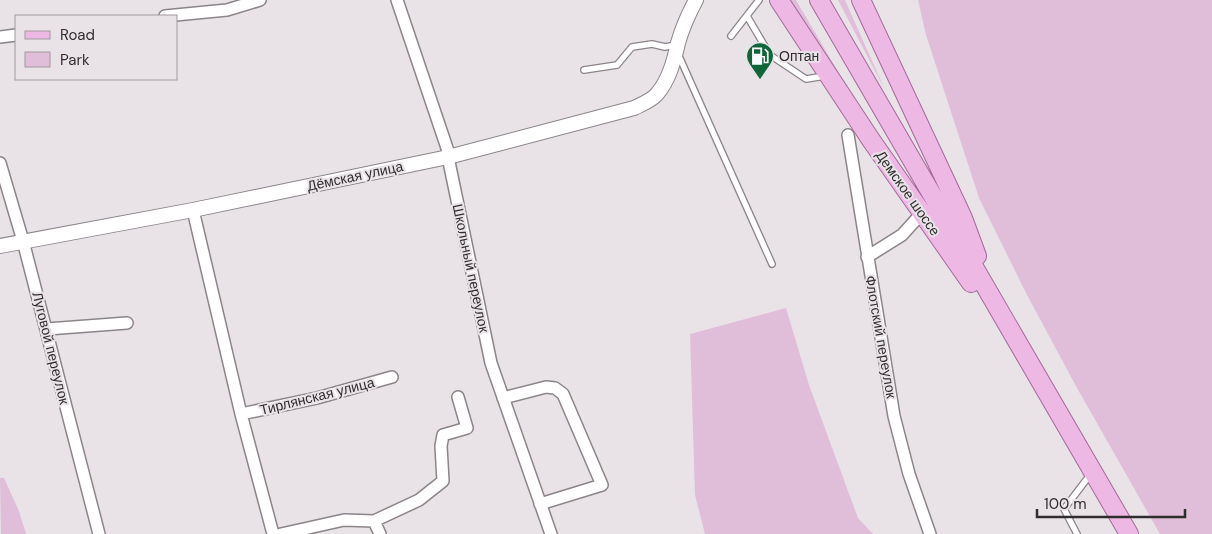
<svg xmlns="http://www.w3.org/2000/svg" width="1212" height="534" font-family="'DM Sans',sans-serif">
	<rect width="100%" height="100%" fill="#e9e3e8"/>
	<path fill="#e0bed9" d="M790,0H796L843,80Z
		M838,0H845L885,90Z
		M918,0H1212V534H1160L1077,388L1027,295L979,198L926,35Z
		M786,308L809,385L858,518L873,534H705L695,495L690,334Z
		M0,478H4L19,511L26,534H1Z"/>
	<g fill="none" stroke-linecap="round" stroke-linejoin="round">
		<g stroke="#8b858a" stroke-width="8">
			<path id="service" d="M747,16L770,55L806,79L825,76
				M731,36L759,0
				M678,54L772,264
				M584,70L617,65L632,47L652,44L665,47L676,45
				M1077,534L1064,509L1090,475"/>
		</g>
		<g stroke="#8b858a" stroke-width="14">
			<path id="minor" d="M397,0L448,151V157L491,363L551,534
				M165,16L227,10L260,0
				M0,37L16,35
				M848,135L894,416L909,474L930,534
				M0,163L23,241L99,534
				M193,210L241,414L273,534
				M867,257L902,235L922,213
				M47,329L127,323
				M503,398L546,387L555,388L563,394L602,485L540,504
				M241,414L317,398L392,377
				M374,521L419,500L443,481L441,446L443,435L467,428L458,397
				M281,534L344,520L374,521L380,534"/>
		</g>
		<g stroke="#8b858a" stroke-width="16">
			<path id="tertiary" d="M0,246L193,210L448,157L634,108C642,104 651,101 657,94C669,80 674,61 678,43C682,29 689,13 696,0"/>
		</g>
		<g stroke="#a4689a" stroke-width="20">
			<path id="primary" d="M779,0L871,140L971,283
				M819,0L1129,534
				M861,0L963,218L977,256"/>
		</g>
		<use href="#service" stroke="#fff" stroke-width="5.5"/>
		<use href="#minor" stroke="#fff" stroke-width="11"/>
		<use href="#tertiary" stroke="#fff" stroke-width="14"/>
		<use href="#primary" stroke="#eeb8e5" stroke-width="18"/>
	</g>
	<defs>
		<g id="fuel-pin" transform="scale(1.4375)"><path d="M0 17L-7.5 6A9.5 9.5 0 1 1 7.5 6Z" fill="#0f6638" stroke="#e9e3e8"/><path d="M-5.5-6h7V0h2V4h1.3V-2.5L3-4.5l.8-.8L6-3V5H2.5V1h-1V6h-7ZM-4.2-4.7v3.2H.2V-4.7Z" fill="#fff"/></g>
	</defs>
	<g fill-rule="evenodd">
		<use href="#fuel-pin" x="760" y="56"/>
	</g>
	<g text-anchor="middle" stroke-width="4" stroke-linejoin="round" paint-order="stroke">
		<g font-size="14" fill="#302d2f" stroke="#e9e3e8" text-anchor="start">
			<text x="779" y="61">Оптан</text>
		</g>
		<g font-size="14" fill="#302d2f" stroke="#e9e3e8">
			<text transform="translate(355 176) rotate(-12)" y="5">Дёмская улица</text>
			<text transform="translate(908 193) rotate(55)" y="5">Демское шоссе</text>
			<text transform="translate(471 268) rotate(78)" y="5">Школьный переулок</text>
			<text transform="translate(881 337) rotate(80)" y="5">Флотский переулок</text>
			<text transform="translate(51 348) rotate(76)" y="5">Луговой переулок</text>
			<text transform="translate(317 396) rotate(-14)" y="5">Тирлянская улица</text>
		</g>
	</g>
	<rect x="15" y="15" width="162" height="65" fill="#e9e3e8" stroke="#9f9a9e"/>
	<rect x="25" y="31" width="25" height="8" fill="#eeb8e5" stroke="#9f9a9e"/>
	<text x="60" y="40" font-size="15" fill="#302d2f">Road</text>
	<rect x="25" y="52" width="25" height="15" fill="#e0bed9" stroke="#9f9a9e"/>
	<text x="60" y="65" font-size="15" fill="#302d2f">Park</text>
	<path d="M1037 509v8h148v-8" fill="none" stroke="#302d2f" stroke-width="2.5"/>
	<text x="1044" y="509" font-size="15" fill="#302d2f" stroke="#e9e3e8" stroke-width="4" paint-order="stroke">100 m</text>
</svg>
